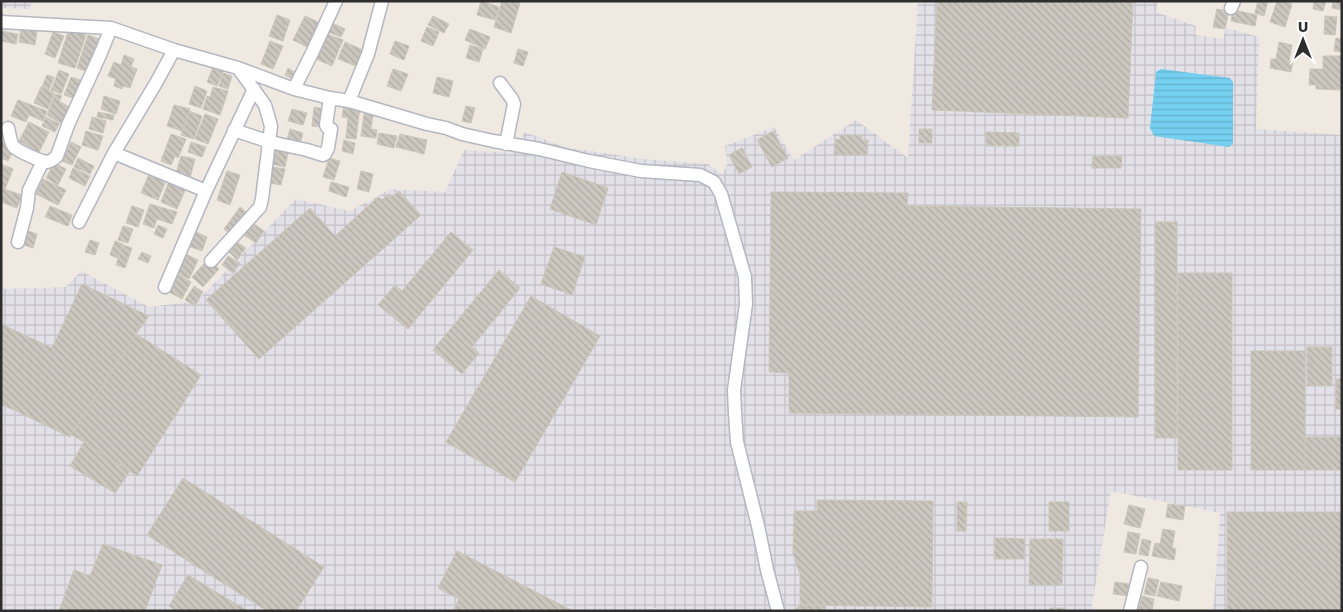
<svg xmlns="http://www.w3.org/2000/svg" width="1343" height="612" font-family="'Golos Text',sans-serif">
	<defs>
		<pattern id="industrial-grid" width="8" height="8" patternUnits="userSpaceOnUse" patternTransform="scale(1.25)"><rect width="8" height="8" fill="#e3e1e8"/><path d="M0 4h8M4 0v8" fill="none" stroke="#c3c1c7"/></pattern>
		<pattern id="water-rules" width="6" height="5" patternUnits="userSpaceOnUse" patternTransform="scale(1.25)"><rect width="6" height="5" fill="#75cff0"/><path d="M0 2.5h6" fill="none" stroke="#66b2ce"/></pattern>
		<pattern id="building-back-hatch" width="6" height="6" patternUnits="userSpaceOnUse" patternTransform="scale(1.25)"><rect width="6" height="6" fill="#cbc7bf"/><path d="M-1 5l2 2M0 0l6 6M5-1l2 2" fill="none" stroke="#afaba4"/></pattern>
	</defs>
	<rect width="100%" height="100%" fill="#efe9e1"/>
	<path fill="url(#industrial-grid)" d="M1,1H32L30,9L1,8Z
		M918,1H1158L1156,12L1196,26L1195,35L1223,39L1226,28L1259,37L1256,129L1342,135V611H1211L1214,603L1220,513L1111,491L1091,611H665L654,608L653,611H1V289L66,287L81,271L149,307L197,301L296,199L350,211L391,189L445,192L464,150L513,153L525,132L564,147L643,159L708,164L723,175L727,164L725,146L774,127L794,160L856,120L908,158Z"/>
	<path fill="url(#water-rules)" d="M1161,69L1230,78L1233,82V144L1229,147L1154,136L1150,128L1156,72Z"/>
	<path fill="url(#building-back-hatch)" stroke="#cbc5ba" d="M481,1L499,7L495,20L477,15Z
		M502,1H514L520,3L511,33L494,27Z
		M937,1H1133L1128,118L932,110Z
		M1258,1H1268L1264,16L1255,13Z
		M1277,1H1282L1292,4L1285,27L1270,22Z
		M1314,1H1326L1323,11L1313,9Z
		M1333,1H1342V10L1332,8Z
		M1217,9L1229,11L1225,29L1213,27Z
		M1233,10L1257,15L1255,26L1231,21Z
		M277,15L290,20L283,41L269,36Z
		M305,16L320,23L307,47L293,40Z
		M433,16L449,24L444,33L428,25Z
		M1325,16L1337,17L1335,35L1324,34Z
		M332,23L345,29L341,37L328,32Z
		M427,27L439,32L433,46L421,41Z
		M21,28L37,31L35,45L19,42Z
		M69,29L86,35L75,68L58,63Z
		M470,29L490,37L485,49L465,40Z
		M1,31L18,34L16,44L1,41Z
		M53,32L64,36L55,58L45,54Z
		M327,34L343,40L332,66L316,59Z
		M88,35L102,40L91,73L77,68Z
		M1336,38L1342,39V52L1334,51Z
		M270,41L283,46L273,69L261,64Z
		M395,41L409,46L404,60L390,54Z
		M345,42L363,50L356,66L338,59Z
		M1279,42L1292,45L1289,62H1293L1291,72L1270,68L1271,59H1276Z
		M470,45L483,49L479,62L466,58Z
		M518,49L528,52L523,66L514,63Z
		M124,55L134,59L131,67L137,69L130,88L123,86L122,89L114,86L116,79L108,76L114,62L121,65Z
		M1323,56H1342V90L1316,89V85H1309L1310,69H1323Z
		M213,67L223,71L217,86L207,82Z
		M288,68L296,73L292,79L285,75Z
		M393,69L408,74L401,91L387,86Z
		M59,70L69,74L61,94L51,90Z
		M223,73L232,76L228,89L219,86Z
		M47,75L54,77L49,90L42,87Z
		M71,77L83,81L76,99L64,95Z
		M437,77L453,81L449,97L433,93Z
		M195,86L207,91L201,108L189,104Z
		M41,87L54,93L48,109L34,103Z
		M213,87L228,91L220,115L203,109L207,96L210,97Z
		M55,94L62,96L59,101L71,108L64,126L47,115Z
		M104,96L120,101L116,114L101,109Z
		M18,100L47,111L43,121L29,115L26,122L11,116Z
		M174,105L190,109L182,131L167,126Z
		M344,105L360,107L356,139L346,138L348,118L342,117Z
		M466,106L475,108L471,123L462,121Z
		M314,107L325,109L323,127L312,126Z
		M292,109L307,113L303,125L288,121Z
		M189,111L202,116L194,139L181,135Z
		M98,112L114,115L113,120L97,117Z
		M205,114L218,119L208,144L195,139Z
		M364,114L373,115L371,129L377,130L376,138L361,136Z
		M46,117L59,124L55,132L42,126Z
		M92,117L106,121L103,133L89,129Z
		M29,122L49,132L39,152L19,141Z
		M290,129L303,133L300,144L287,140Z
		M919,129H932V143H919Z
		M86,131L103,136L98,150L82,145Z
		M773,131L788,158L772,167L757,140Z
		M986,132L1019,133V146H986Z
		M379,133L397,136L394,148L377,144Z
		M171,134L186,139L178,158L175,156L171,165L161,161Z
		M400,134L427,140L424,154L396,147Z
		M840,135H862V140H868L867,155H834L835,139L840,140Z
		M344,140L355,143L353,154L342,151Z
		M1,141L15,148L8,161L1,158Z
		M71,142L81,147L72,165L62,161Z
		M191,142L206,147L202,157L188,152Z
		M742,148L752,167L739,174L729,155Z
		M275,150L288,153L285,167L272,164Z
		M181,156L195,159L190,178L176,174Z
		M1093,156H1122L1121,168H1092Z
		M78,158L94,166L90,174L74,167Z
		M329,158L340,161L334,180L323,177Z
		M54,163L66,169L58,185L46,178Z
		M1,164L13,169L5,189L1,187Z
		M273,167L285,169L281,185L270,183Z
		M73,168L90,176L85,186L69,178Z
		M227,171L240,175L230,205L217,200Z
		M361,171L373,174L369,192L357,189Z
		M150,172L167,178L158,200L141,193Z
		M562,172L608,188L596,225L550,209Z
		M43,179L66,190L58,205L36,194Z
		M169,181L186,188L177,209L161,202Z
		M331,182L349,187L346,197L329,191Z
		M1,188L22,195L17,208L1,202Z
		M399,191L421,215L259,359L206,300L310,208L335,236L378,197L382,200L389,194L392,197Z
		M771,192L908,193L907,206L1141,209L1138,417L789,413V373L769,372Z
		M150,204L177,212L172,224L157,219L154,228L143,224Z
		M50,206L72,215L68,226L45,217Z
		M132,206L144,210L138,227L126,223Z
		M240,207L250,215L233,236L224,229Z
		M251,222L264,231L256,243L242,234Z
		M1155,222H1177V438H1155Z
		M158,225L167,229L163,238L154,234Z
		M123,226L133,229L128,243L118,240Z
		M191,230L207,237L202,251L185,245Z
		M28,231L37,234L33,248L24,245Z
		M451,232L473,250L408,329L378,305L395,285L402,291Z
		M90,240L99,243L95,255L85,252Z
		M115,241L123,244L118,258L110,255Z
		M235,241L246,248L237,260L228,251Z
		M123,245L132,248L125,268L116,265Z
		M554,247L585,257L572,295L541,284Z
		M142,252L151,256L148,263L138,259Z
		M181,252L198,260L189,279L172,271Z
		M228,256L240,263L233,273L222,265Z
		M208,259L219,269L203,287L192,277Z
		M499,270L520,288L472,347L479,353L462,374L433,350Z
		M1178,273H1232V470H1178Z
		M176,274L191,282L182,299L167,291Z
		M82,284L149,316L136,334L70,437L1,404V324L52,348Z
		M194,286L203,292L195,306L185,300Z
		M531,296L600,336L515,482L446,442Z
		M136,334L201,375L137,476L71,434Z
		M1307,347H1332V386H1307Z
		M1251,351H1305V470H1251Z
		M1336,379H1342V409H1336Z
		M1305,437H1342V470H1305Z
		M84,442L130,471L115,493L70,466Z
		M183,478L324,567L296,611H267L147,535Z
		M817,500L933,501L932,607L800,605V575L793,553L794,511H817Z
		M957,502H967L966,531H957Z
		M1049,502H1069V531H1049Z
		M1168,504L1185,506L1183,520L1166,517Z
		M1129,505L1145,509L1140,528L1124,524Z
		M1227,512H1342V611H1227Z
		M1163,529L1175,531L1172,548L1176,549L1174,560L1152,556L1155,543L1160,544Z
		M1128,532L1140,534L1136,554L1124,552Z
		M994,538L1025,539L1024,559H994Z
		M1030,539H1063L1062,585H1029Z
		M1142,539L1151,541L1148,556L1139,554Z
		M103,544L162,565L145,611H59L74,570L90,576Z
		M457,551L573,611H453L459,599L438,588Z
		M188,575L248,611H176L169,606Z
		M1148,578L1159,580L1155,596L1144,594Z
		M1115,582L1130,584L1129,596L1113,594Z
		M1161,582L1182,586L1179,601L1157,596Z
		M1142,596L1154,599L1152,611H1138Z
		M800,605H825V611H794Z
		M1050,608H1065V611H1050Z"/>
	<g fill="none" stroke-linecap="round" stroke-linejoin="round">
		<g stroke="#b4b7c1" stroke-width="15">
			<path id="minor" d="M1231,8L1234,1
				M1,22L111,28L174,50L238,68L294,89L330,98L349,101L427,124L446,128L462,134L493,141L539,149L589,161L641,171L700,175L714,182L721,194L745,277L746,304L734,390L735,413L737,442L758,526L767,570L778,611
				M500,83L512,99L514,104L506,144
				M294,89L312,53L336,1
				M349,101L368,54L382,1
				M8,128C10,134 10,143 14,147C18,151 42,162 47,162C51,161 54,159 57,156L68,125L100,55L111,28
				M234,130L270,142L307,150L323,155L325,154L328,148L331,129L327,127L326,125L330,98
				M114,153L206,191
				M79,222L114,153L156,83L174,50
				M18,242L27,208L29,190L43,161
				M211,261L260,207L262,199L271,126L265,105L238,68
				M165,287L206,191L254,89
				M1130,611L1141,567"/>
		</g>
		<use href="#minor" stroke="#fff" stroke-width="12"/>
	</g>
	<rect width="1343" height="612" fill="none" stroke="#2e2e2e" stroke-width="5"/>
	<g transform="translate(1303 40)" stroke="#ffffff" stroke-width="4" paint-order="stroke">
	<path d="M0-4L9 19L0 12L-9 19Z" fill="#2e2e2e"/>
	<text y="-8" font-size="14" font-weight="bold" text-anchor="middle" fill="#2e2e2e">U</text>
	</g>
</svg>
